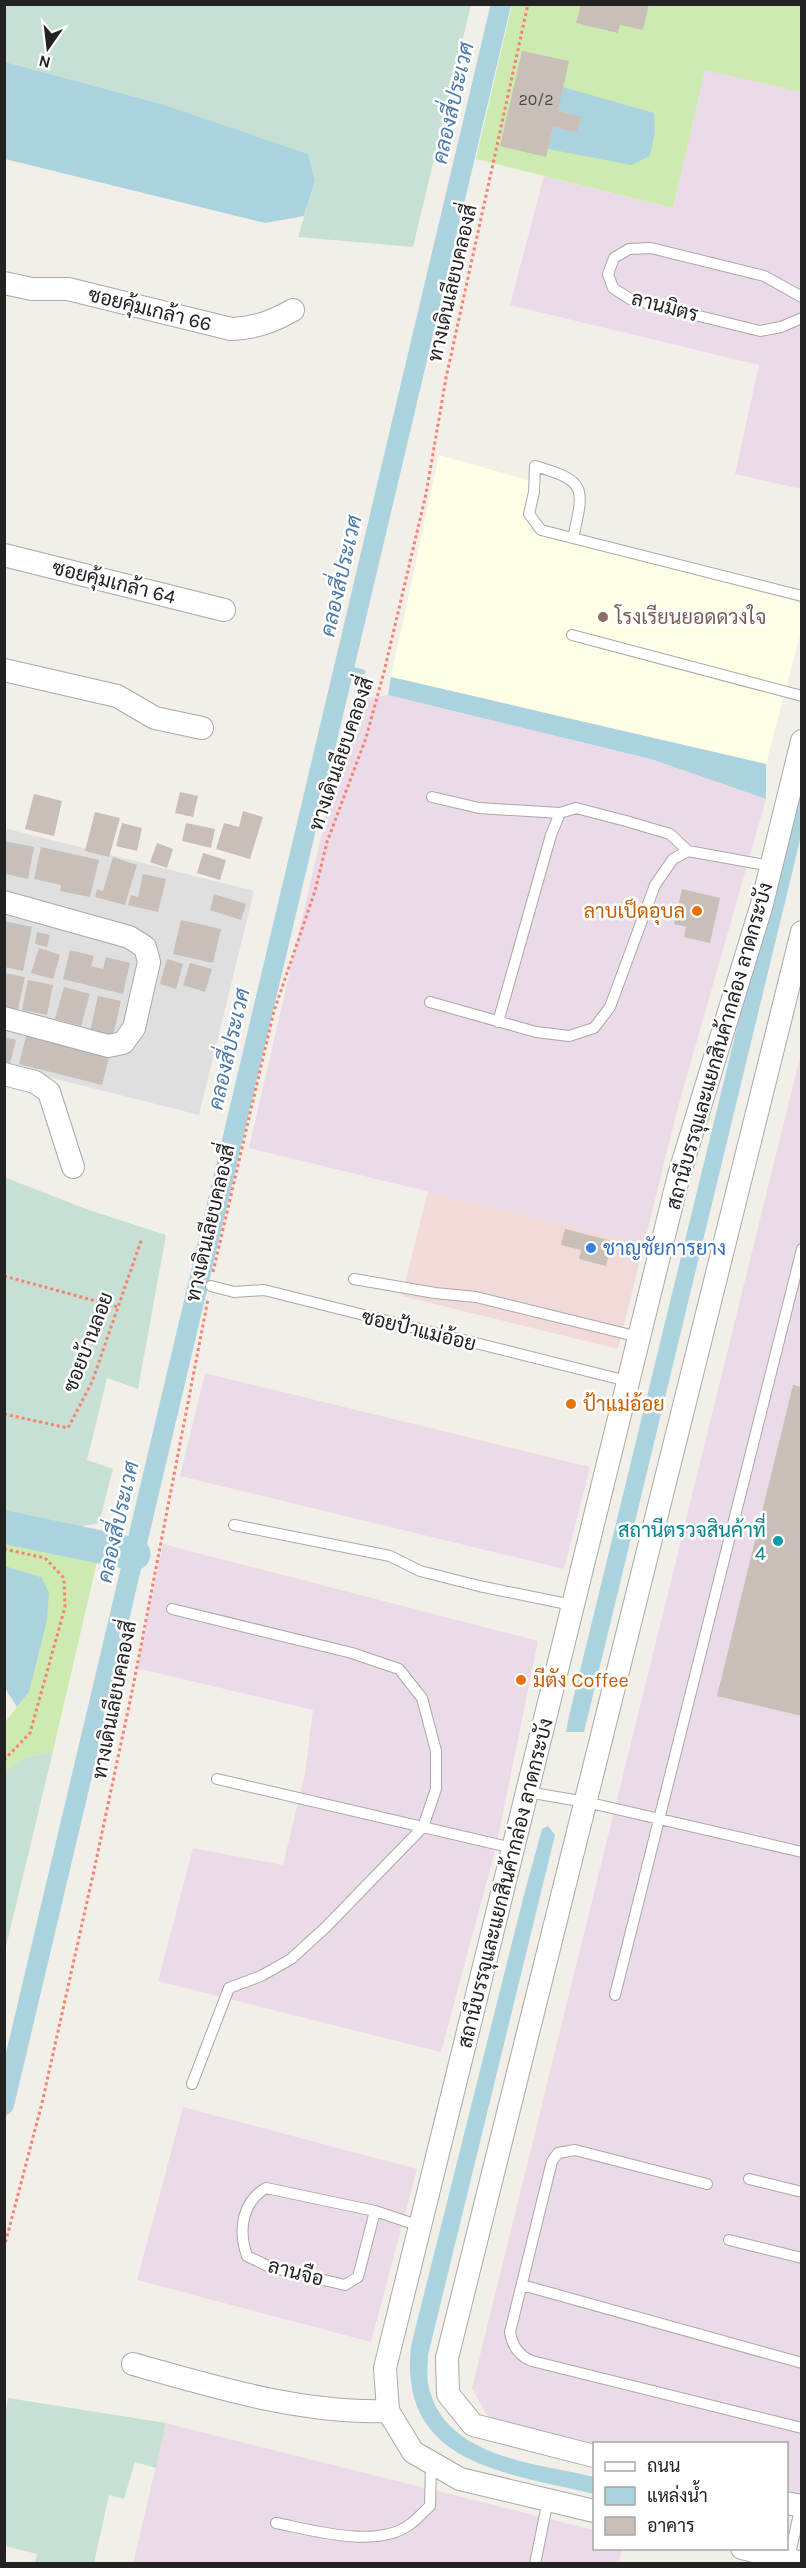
<svg xmlns="http://www.w3.org/2000/svg" width="806" height="2568" font-family="Karla,Sarabun,sans-serif">
	<rect width="100%" height="100%" fill="#f2efe9"/>
	<path fill="#e0dfdf" d="M4,828L254,891L199,1115L5,1066Z"/>
	<path fill="#f2dad9" d="M428,1191L644,1244L618,1349L402,1296Z"/>
	<path fill="#ebdbe8" d="M705,69L801,92V489L735,474L759,365L510,305L544,176L673,208Z
		M388,695L651,759L766,799L678,1107L644,1244L249,1148L337,768L352,720L369,698Z
		M801,1053V2509L787,2506L786,2444H594V2460L488,2417L472,2388Z
		M205,1373L590,1467L564,1569L180,1476Z
		M163,1544L538,1641L496,1847L441,2052L158,1981L193,1848L283,1865L305,1773L313,1710L137,1668Z
		M183,2107L417,2169L371,2342L137,2280Z
		M166,2423L594,2530V2548L622,2549L619,2564H133Z"/>
	<path fill="#ffffe5" d="M439,455L542,484L530,531L801,603V631L766,764L391,677Z"/>
	<path fill="#cdebb0" d="M512,5H801V92L705,70L673,208L476,159Z
		M5,1534L79,1550L97,1562L53,1751L22,1759L5,1772V1722L29,1692L41,1577L5,1566Z"/>
	<path fill="#c6e0d4" d="M4,5H471L413,247L298,237L315,181L158,103L5,62Z
		M4,1177L86,1209L166,1235L138,1389L107,1378L87,1460L113,1469L99,1523L67,1529L5,1515Z
		M53,1751L5,1951V1772L22,1759Z
		M8,2398L166,2423L156,2468L135,2462L124,2499L109,2495L94,2563H35L37,2554L5,2546L4,2421Z"/>
	<path fill="#aad3df" d="M5,62L158,103L308,154L315,181L304,216L265,223L5,159Z
		M563,87L654,113L655,132L650,156L631,165L548,149L553,127L577,132L581,116L558,111Z
		M391,677L766,764V799L651,759L388,695Z
		M801,765V836L584,1732H566L569,1716Z
		M5,1566L41,1577L49,1592L47,1620L29,1692L17,1707L5,1688Z
		M548,1826L555,1835L428,2355C428,2365 426,2378 429,2388C446,2458 536,2463 594,2477V2494C507,2472 398,2466 411,2346L525,1891L542,1829Z"/>
	<g fill="none" stroke-linecap="round" stroke-linejoin="round">
		<path stroke="#aad3df" stroke-width="5" d="M343,667L363,672"/>
		<path stroke="#aad3df" stroke-width="20" d="M4,2105L501,4"/>
		<path stroke="#aad3df" stroke-width="33" d="M4,1527L134,1554"/>
	</g>
	<path fill="#c7bfb8" d="M581,4H649L643,30L620,25L618,33L576,23Z
		M522,51L569,61L558,111L581,116L577,132L553,127L546,157L500,146Z
		M180,792L198,796L193,817L175,813Z
		M34,794L62,801L54,836L25,829Z
		M243,811L263,817L250,859L216,849L224,823L239,827Z
		M95,812L120,818L109,857L85,851Z
		M122,823L142,828L137,851L116,846Z
		M186,823L215,829L211,848L182,841Z
		M4,841L34,847L28,879L6,874Z
		M157,843L173,849L167,868L150,862Z
		M41,847L99,860L90,897L60,891L61,885L34,879Z
		M203,853L226,860L220,880L197,873Z
		M113,857L137,865L125,905L95,897L97,889L103,891Z
		M143,874L166,879L158,912L128,905L131,895L138,897Z
		M682,889L720,898L710,943L684,937L686,927L674,924Z
		M214,894L246,904L241,920L210,910Z
		M181,920L221,929L213,963L173,954Z
		M4,921L32,927L23,971L4,967Z
		M37,932L50,935L47,947L35,944Z
		M39,948L60,955L53,979L31,973Z
		M70,950L94,956L91,966L103,969L106,957L130,963L123,994L63,979Z
		M167,959L183,964L176,989L160,984Z
		M190,963L212,969L205,992L183,985Z
		M4,973L25,977L17,1014L4,1011Z
		M28,980L53,985L47,1015L22,1010Z
		M64,987L90,994L81,1026L55,1019Z
		M98,996L121,1001L113,1036L90,1031Z
		M27,1033L110,1054L102,1085L19,1064Z
		M4,1037L16,1040L10,1063L4,1062Z
		M565,1229L612,1241L606,1266L579,1259L581,1250L561,1245Z
		M793,1385L802,1387V1716L717,1696Z"/>
	<g fill="none" stroke-linecap="round" stroke-linejoin="round">
		<g stroke="#a9a9a9" stroke-width="12">
			<path id="lane" d="M802,297L764,276L651,248L629,249L614,258L608,274L613,288L630,299L760,331L781,327L802,318
				M573,538C585,486 586,481 535,466L534,492L529,514L541,530L802,596
				M572,635L802,696
				M432,797L479,808L560,813
				M430,1002L536,1032L569,1036L594,1028L610,1007L655,885L673,859L688,851L771,866
				M498,1022L551,835L560,813L576,808L626,821L670,834L688,851
				M354,1279L435,1293L476,1297L639,1337
				M211,1286L234,1292L264,1290L627,1381
				M234,1525L390,1556L420,1571L479,1586L572,1605
				M172,1609L352,1653L399,1669L422,1698L436,1751V1789L423,1827L326,1927L291,1959L261,1976L229,1988L192,2084
				M217,1779L513,1848
				M527,1792L586,1802L802,1852
				M615,1995L802,1249
				M749,2179L802,2192
				M707,2184L575,2150L558,2153L552,2161L510,2332C512,2345 519,2356 532,2361L802,2428
				M266,2188L375,2211L358,2277L345,2285L270,2267L247,2256C238,2230 242,2202 266,2188Z
				M375,2211L420,2226
				M729,2240L802,2258
				M522,2285L802,2363
				M276,2523C312,2530 376,2549 409,2525C417,2520 423,2512 430,2506L431,2464
				M788,2563L801,2505
				M535,2564L548,2500"/>
		</g>
		<g stroke="#a9a9a9" stroke-width="24">
			<path id="street" d="M4,283L32,289H68L231,329C255,328 272,322 293,310
				M4,555L224,610
				M4,670L117,696L155,718L202,728
				M4,902L129,937L145,947L149,962L134,1028L123,1043L108,1046L4,1018
				M4,1074L35,1082L49,1092L73,1167
				M133,2364C215,2387 301,2414 388,2411
				M594,2456L473,2425L448,2394L447,2358L802,932
				M786,2503L802,2506
				M594,2511L460,2479L413,2452L388,2411L385,2368L679,1175L762,904L802,741
				M742,2548L802,2563"/>
		</g>
		<path stroke="#fa8072" stroke-width="3" stroke-dasharray="3 3" stroke-linecap="butt" d="M213,1272L274,1011L315,891L327,842L366,738L384,672L426,494L446,378L528,4
			M4,1276L118,1307
			M4,1414L68,1428L92,1382L142,1238
			M4,1549L45,1558L64,1578L65,1607L30,1733L4,1760
			M4,2248L42,2103L93,1875L133,1687L208,1299"/>
		<use href="#lane" stroke="#fff" stroke-width="10"/>
		<use href="#street" stroke="#fff" stroke-width="22"/>
	</g>
	<circle fill="#8d6e63" stroke="#fff" stroke-width="2" cx="603" cy="617" r="6"/>
	<g fill="#e8710a" stroke="#fff" stroke-width="2">
		<circle cx="697" cy="911" r="6"/>
		<circle cx="571" cy="1404" r="6"/>
		<circle cx="521" cy="1680" r="6"/>
	</g>
	<circle fill="#3f7fe0" stroke="#fff" stroke-width="2" cx="591" cy="1248" r="6"/>
	<circle fill="#0f9aa8" stroke="#fff" stroke-width="2" cx="778" cy="1541" r="6"/>
	<g text-anchor="middle" stroke-width="5" stroke-linejoin="round" paint-order="stroke">
		<g font-size="16" fill="#4b4948">
			<text x="536" y="105">20/2</text>
		</g>
		<g font-size="20" fill="#222" stroke="#fff">
			<text transform="translate(452 283) rotate(-77)" y="7">ทางเดินเลียบคลองสี่</text>
			<text transform="translate(665 306) rotate(15)" y="7">ลานมิตร</text>
			<text transform="translate(150 309) rotate(14)" y="7">ซอยคุ้มเกล้า 66</text>
			<text transform="translate(114 582) rotate(14)" y="7">ซอยคุ้มเกล้า 64</text>
			<text transform="translate(341 754) rotate(-71)" y="7">ทางเดินเลียบคลองสี่</text>
			<text transform="translate(719 1046) rotate(-74)" y="7">สถานีบรรจุและแยกสินค้ากล่อง ลาดกระบัง</text>
			<text transform="translate(210 1223) rotate(-77)" y="7">ทางเดินเลียบคลองสี่</text>
			<text transform="translate(419 1330) rotate(14)" y="7">ซอยป้าแม่อ้อย</text>
			<text transform="translate(88 1342) rotate(-69)" y="7">ซอยบ้านลอย</text>
			<text transform="translate(114 1700) rotate(-79)" y="7">ทางเดินเลียบคลองสี่</text>
			<text transform="translate(505 1883) rotate(-76)" y="7">สถานีบรรจุและแยกสินค้ากล่อง ลาดกระบัง</text>
			<text transform="translate(296 2272) rotate(15)" y="7">ลานจือ</text>
		</g>
		<g font-size="20" fill="#785e54" stroke="#fff" text-anchor="start">
			<text x="615" y="624">โรงเรียนยอดดวงใจ</text>
		</g>
		<g font-size="20" fill="#c56008" stroke="#fff" text-anchor="start">
			<text x="685" y="918" text-anchor="end">ลาบเป็ดอุบล</text>
			<text x="583" y="1411">ป้าแม่อ้อย</text>
			<text x="533" y="1687">มีตัง Coffee</text>
		</g>
		<g font-size="20" fill="#366cbe" stroke="#fff" text-anchor="start">
			<text x="603" y="1255">ชาญชัยการยาง</text>
		</g>
		<g font-size="20" fill="#0d838f" stroke="#fff" text-anchor="end">
			<text x="766" y="1537">สถานีตรวจสินค้าที่<tspan x="766" dy="23">4</tspan></text>
		</g>
		<g font-size="21" font-style="italic" fill="#4a7aab" stroke="#fff">
			<text transform="translate(453 103) rotate(-77)" y="7">คลองสี่ประเวศ</text>
			<text transform="translate(341 576) rotate(-77)" y="7">คลองสี่ประเวศ</text>
			<text transform="translate(229 1049) rotate(-77)" y="7">คลองสี่ประเวศ</text>
			<text transform="translate(118 1522) rotate(-77)" y="7">คลองสี่ประเวศ</text>
		</g>
	</g>
	<rect width="806" height="2568" fill="none" stroke="#222222" stroke-width="12"/>
	<rect x="593" y="2442" width="195" height="108" fill="#ffffff" stroke="#a7a7a7" stroke-width="1.5"/>
	<rect x="605" y="2462" width="30" height="9" fill="#ffffff" stroke="#a7a7a7" stroke-width="1.5"/>
	<text x="647" y="2472" font-size="18" fill="#222222">ถนน</text>
	<rect x="605" y="2487" width="30" height="18" fill="#aad3df" stroke="#a7a7a7" stroke-width="1.5"/>
	<text x="647" y="2502" font-size="18" fill="#222222">แหล่งน้ำ</text>
	<rect x="605" y="2517" width="30" height="18" fill="#c7bfb8" stroke="#a7a7a7" stroke-width="1.5"/>
	<text x="647" y="2532" font-size="18" fill="#222222">อาคาร</text>
	<g transform="translate(48 48) rotate(194)" stroke="#ffffff" stroke-width="4.5" paint-order="stroke">
	<path d="M0-4.5L10 22L0 15L-10 22Z" fill="#222222"/>
	<text y="-9" font-size="16" font-weight="bold" text-anchor="middle" fill="#222222">N</text>
	</g>
</svg>
